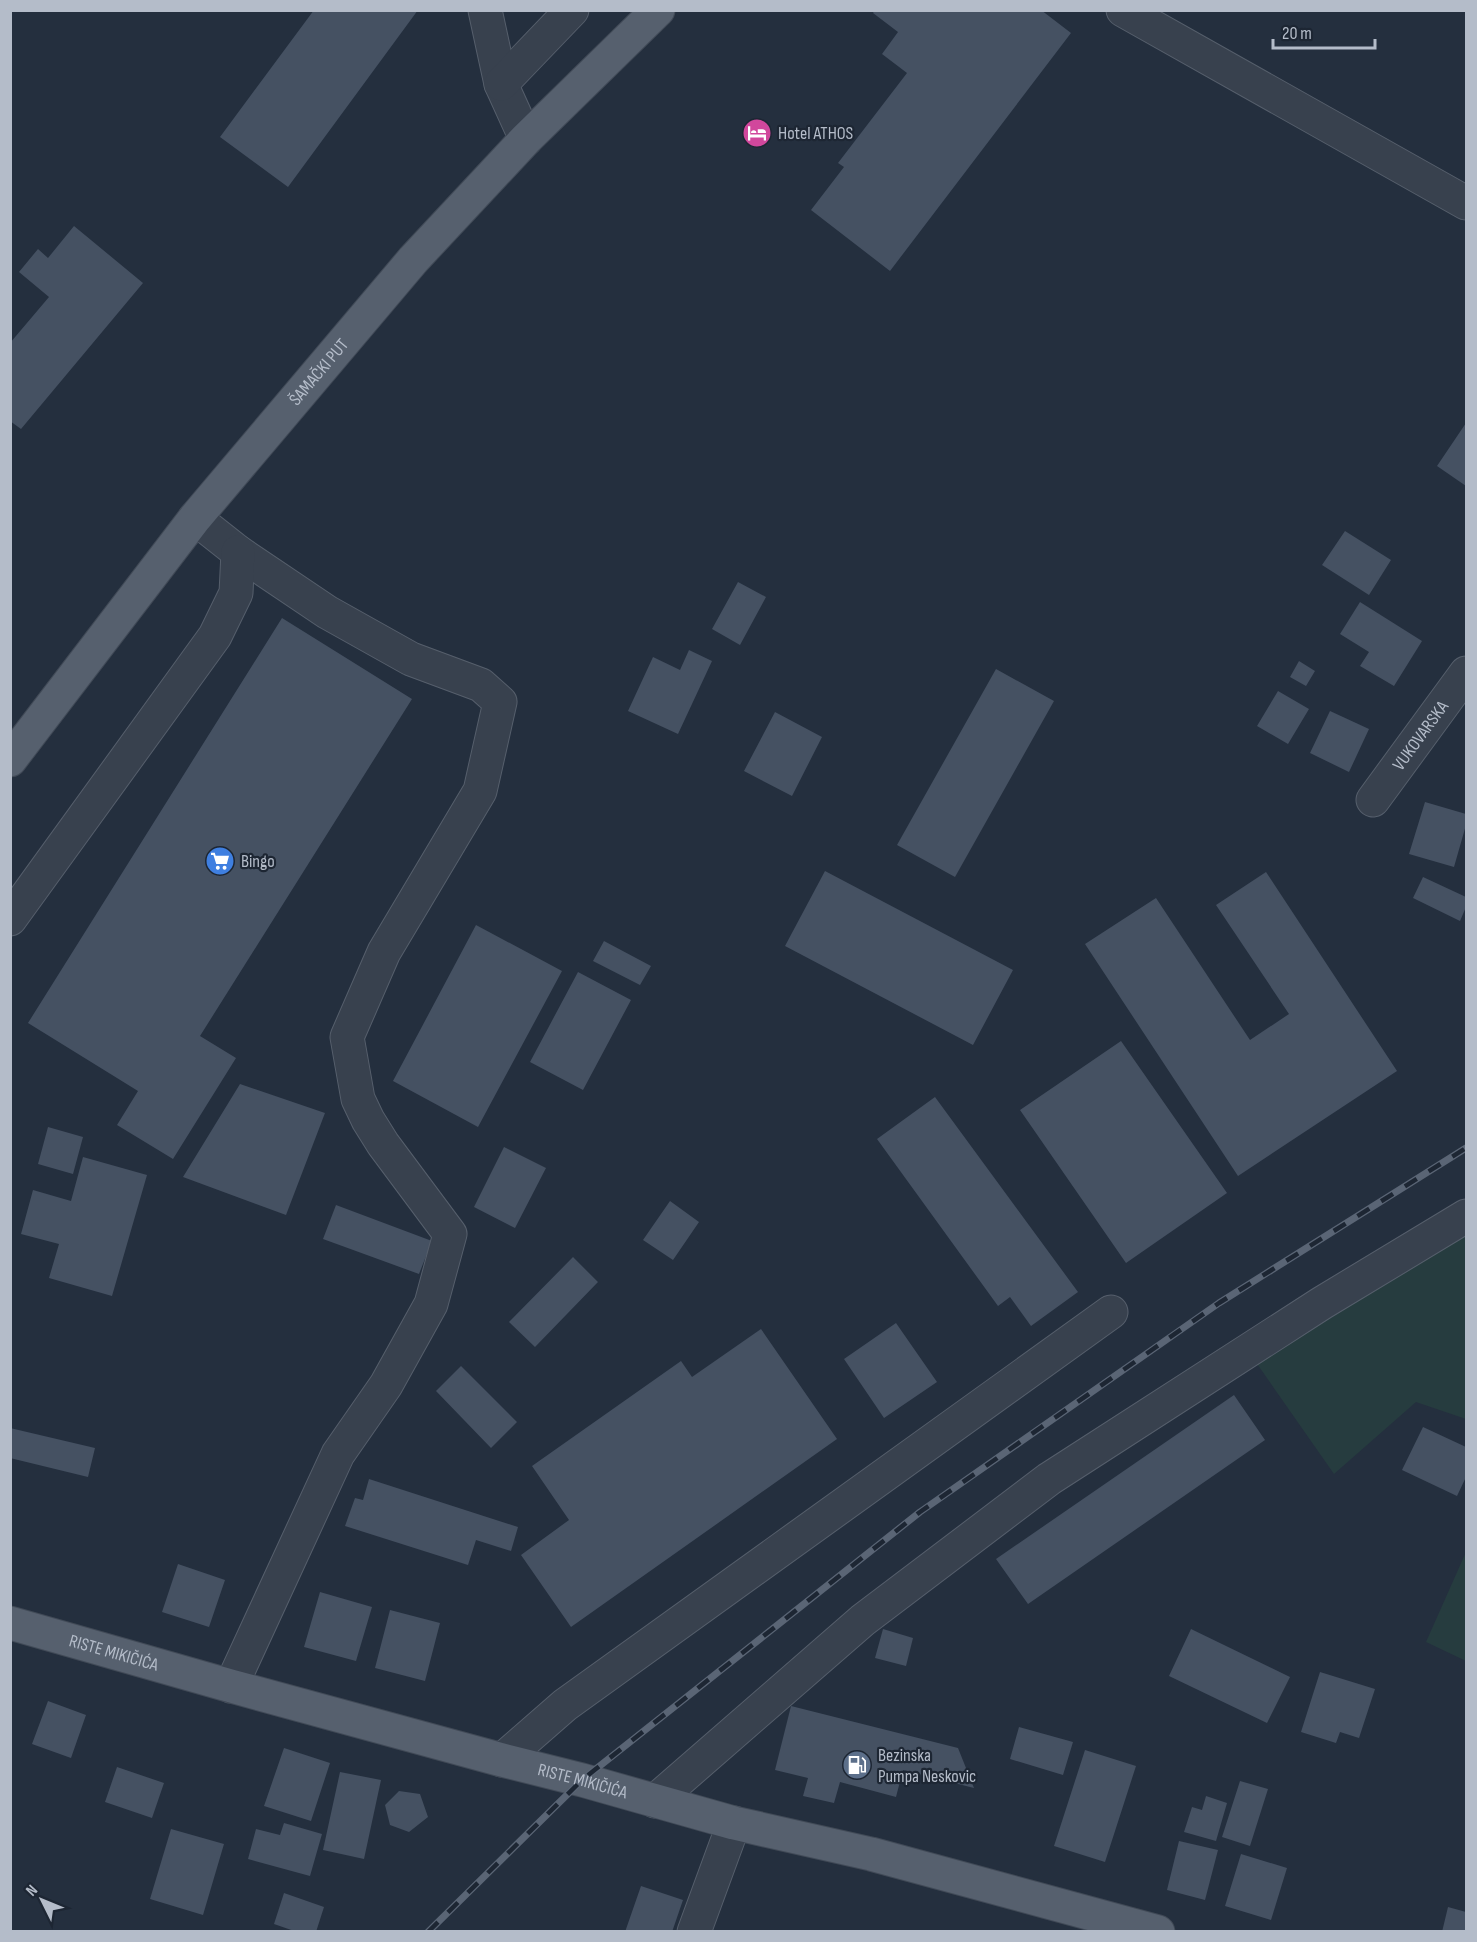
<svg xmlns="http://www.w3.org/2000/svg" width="1477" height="1942" font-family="'Sofia Sans Condensed',sans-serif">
	<rect width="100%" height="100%" fill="#242f3e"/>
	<path fill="#263c3f" d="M1466,1203V1419L1416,1402L1334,1474L1239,1338Z
		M1466,1552V1661L1426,1642Z"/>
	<path fill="#455162" d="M314,10H418L288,187L220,137Z
		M875,10H1041L1071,33L890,271L811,210L844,167L838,163L907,73L882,54L898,32L873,13Z
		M74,226L143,283L21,429L10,421V343L49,297L19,272L38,249L48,258Z
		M1466,423V486L1437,466Z
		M1345,531L1391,560L1369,595L1322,565Z
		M738,582L766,597L740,645L712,629Z
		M1360,602L1422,641L1394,686L1360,666L1369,652L1340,634Z
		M282,618L412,699L200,1036L236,1058L173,1159L117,1125L138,1091L28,1023Z
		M689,650L712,661L678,734L628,711L653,657L680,670Z
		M1299,661L1315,671L1306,686L1290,677Z
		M996,669L1054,701L955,877L897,845Z
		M1278,691L1309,709L1288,744L1257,726Z
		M1330,711L1369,729L1349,772L1310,753Z
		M775,712L822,737L792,796L744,771Z
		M1425,802L1466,814V825L1454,867L1409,854Z
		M825,871L1013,970L973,1045L785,946Z
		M1266,872L1397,1071L1238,1176L1085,944L1156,898L1250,1040L1289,1014L1216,905Z
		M1423,877L1466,897V907L1460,921L1413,898Z
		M476,925L562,971L478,1127L393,1081Z
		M604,941L651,966L640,985L593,961Z
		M578,972L631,1000L583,1090L530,1062Z
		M1121,1041L1227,1193L1126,1263L1020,1110Z
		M240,1084L325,1113L286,1215L183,1177Z
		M935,1097L1078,1292L1031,1326L1010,1297L998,1306L877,1139Z
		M48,1127L83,1137L73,1174L38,1164Z
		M504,1147L546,1168L515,1228L474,1207Z
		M83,1157L147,1175L112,1296L49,1278L59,1244L21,1234L33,1190L71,1201Z
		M670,1201L699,1222L673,1260L643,1240Z
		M336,1205L432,1241L419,1274L323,1239Z
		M573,1257L598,1282L535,1347L509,1322Z
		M896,1323L937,1382L884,1418L844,1359Z
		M761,1329L837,1439L571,1627L521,1555L569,1520L532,1466L681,1361L692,1377Z
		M461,1366L517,1422L491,1448L436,1391Z
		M1234,1395L1265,1440L1028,1604L996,1559Z
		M1423,1427L1466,1447V1477L1457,1496L1402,1470Z
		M10,1428L95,1448L88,1477L10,1458Z
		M369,1479L518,1527L511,1551L476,1540L468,1565L345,1526L355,1498L363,1500Z
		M178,1564L225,1580L209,1627L162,1612Z
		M320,1592L372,1607L356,1661L304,1647Z
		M390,1610L440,1623L425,1681L375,1668Z
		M883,1629L913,1638L906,1666L875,1658Z
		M1191,1629L1290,1677L1267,1723L1169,1676Z
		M1320,1672L1375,1689L1359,1738L1340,1732L1336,1743L1301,1732Z
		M48,1701L86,1715L71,1758L32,1744Z
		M791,1706L958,1748L974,1788L903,1770L896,1797L840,1782L834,1803L803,1796L808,1778L775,1770Z
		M1019,1727L1073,1742L1063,1775L1010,1759Z
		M284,1748L330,1763L311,1821L264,1806Z
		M1085,1750L1136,1766L1105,1862L1054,1846Z
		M117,1767L164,1783L152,1818L105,1802Z
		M340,1772L381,1780L364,1859L323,1850Z
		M1240,1781L1268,1789L1250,1846L1222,1837Z
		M399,1791L420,1794L428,1817L409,1832L390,1825L385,1805Z
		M1206,1796L1227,1803L1216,1841L1184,1832L1192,1807L1202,1810Z
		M284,1823L322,1834L310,1876L248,1859L256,1829L280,1835Z
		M171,1829L224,1844L203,1915L150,1899Z
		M1179,1841L1218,1850L1205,1900L1167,1890Z
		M1241,1854L1287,1868L1271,1920L1225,1906Z
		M641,1886L683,1900L672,1932H625Z
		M284,1893L324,1907L316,1932H297L274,1924Z
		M1448,1907L1466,1912V1932H1442Z"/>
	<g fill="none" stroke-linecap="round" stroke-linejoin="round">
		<g stroke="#565f6c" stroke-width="35">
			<g id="minor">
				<path d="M485,10L501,84L526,139"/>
				<path d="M1123,10L1466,203"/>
				<path d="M501,84L572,10"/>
				<path d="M195,518L238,552L327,612L411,659L481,685L500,702L480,791L384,952L347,1037L358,1099L368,1120L383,1144L450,1234L431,1304L386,1385L338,1454L231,1686"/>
				<path id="s1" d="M1373,800L1466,673"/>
				<path d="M10,919L215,636L236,593L238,552"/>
				<path d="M502,1760L565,1705L1111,1312"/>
				<path d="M655,1801L863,1620L1049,1479L1322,1303L1466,1216"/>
				<path d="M694,1932L734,1823"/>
			</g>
		</g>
		<g stroke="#414a57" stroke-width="35">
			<g id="major">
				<path id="s2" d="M10,760L195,518L413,260L526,139L658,10"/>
				<path id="s3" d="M10,1623L231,1686L502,1760L582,1780L734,1823L871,1854L1158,1932"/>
			</g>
		</g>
		<use href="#minor" stroke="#38414e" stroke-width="33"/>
		<use href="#major" stroke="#56606e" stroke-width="33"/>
		<g stroke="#5a6575" stroke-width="7">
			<path id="rail" d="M428,1932L582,1780L920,1512L1219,1303L1466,1148"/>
		</g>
		<use href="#rail" stroke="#1d2633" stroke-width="4.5" stroke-dasharray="14" stroke-linecap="butt"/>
	</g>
	<defs>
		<g id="hotel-disc" transform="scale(1.5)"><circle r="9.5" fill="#d1479c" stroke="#1d2633"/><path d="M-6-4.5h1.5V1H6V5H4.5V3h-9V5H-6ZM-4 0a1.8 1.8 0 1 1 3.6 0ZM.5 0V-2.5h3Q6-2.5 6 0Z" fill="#fff"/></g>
		<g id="supermarket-disc" transform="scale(1.5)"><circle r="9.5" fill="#3f7fe0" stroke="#1d2633"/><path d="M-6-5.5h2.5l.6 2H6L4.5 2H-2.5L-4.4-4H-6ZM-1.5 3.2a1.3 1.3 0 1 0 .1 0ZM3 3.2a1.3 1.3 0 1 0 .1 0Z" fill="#fff"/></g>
		<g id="fuel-disc" transform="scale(1.5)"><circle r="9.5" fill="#5c6f8a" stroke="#1d2633"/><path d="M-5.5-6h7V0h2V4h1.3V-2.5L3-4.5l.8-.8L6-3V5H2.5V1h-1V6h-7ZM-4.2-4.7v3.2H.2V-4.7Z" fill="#fff"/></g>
	</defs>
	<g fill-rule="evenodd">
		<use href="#hotel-disc" x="757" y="133"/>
		<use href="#supermarket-disc" x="220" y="861"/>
		<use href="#fuel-disc" x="857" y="1765"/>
	</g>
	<g text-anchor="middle" stroke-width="4.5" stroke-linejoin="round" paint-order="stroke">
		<g font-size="18" fill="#b4bcc9" stroke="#1d2633" text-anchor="start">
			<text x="778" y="139">Hotel ATHOS</text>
			<text x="241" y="867">Bingo</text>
			<text x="878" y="1761">Bezinska<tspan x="878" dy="21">Pumpa Neskovic</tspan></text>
		</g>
		<g font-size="18" fill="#b4bcc9" stroke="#1d2633">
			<text dy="6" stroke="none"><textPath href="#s2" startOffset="496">ŠAMAČKI PUT</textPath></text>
			<text dy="6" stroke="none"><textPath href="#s1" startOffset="80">VUKOVARSKA</textPath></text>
			<text dy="6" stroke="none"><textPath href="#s3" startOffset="108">RISTE MIKIČIĆA</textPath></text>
			<text dy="6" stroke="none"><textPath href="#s3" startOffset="594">RISTE MIKIČIĆA</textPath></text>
		</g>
	</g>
	<rect width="1477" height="1942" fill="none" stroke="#b4bcc9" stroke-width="24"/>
	<g transform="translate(42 1900) rotate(313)" stroke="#1d2633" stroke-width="4.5" paint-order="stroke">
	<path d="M0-4.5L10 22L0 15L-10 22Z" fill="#b4bcc9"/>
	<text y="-9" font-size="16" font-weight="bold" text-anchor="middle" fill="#b4bcc9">N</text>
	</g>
	<path d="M1273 39v9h102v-9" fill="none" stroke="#b4bcc9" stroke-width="3"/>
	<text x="1282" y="39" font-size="18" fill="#b4bcc9" stroke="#1d2633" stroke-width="4.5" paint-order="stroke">20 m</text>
</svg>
